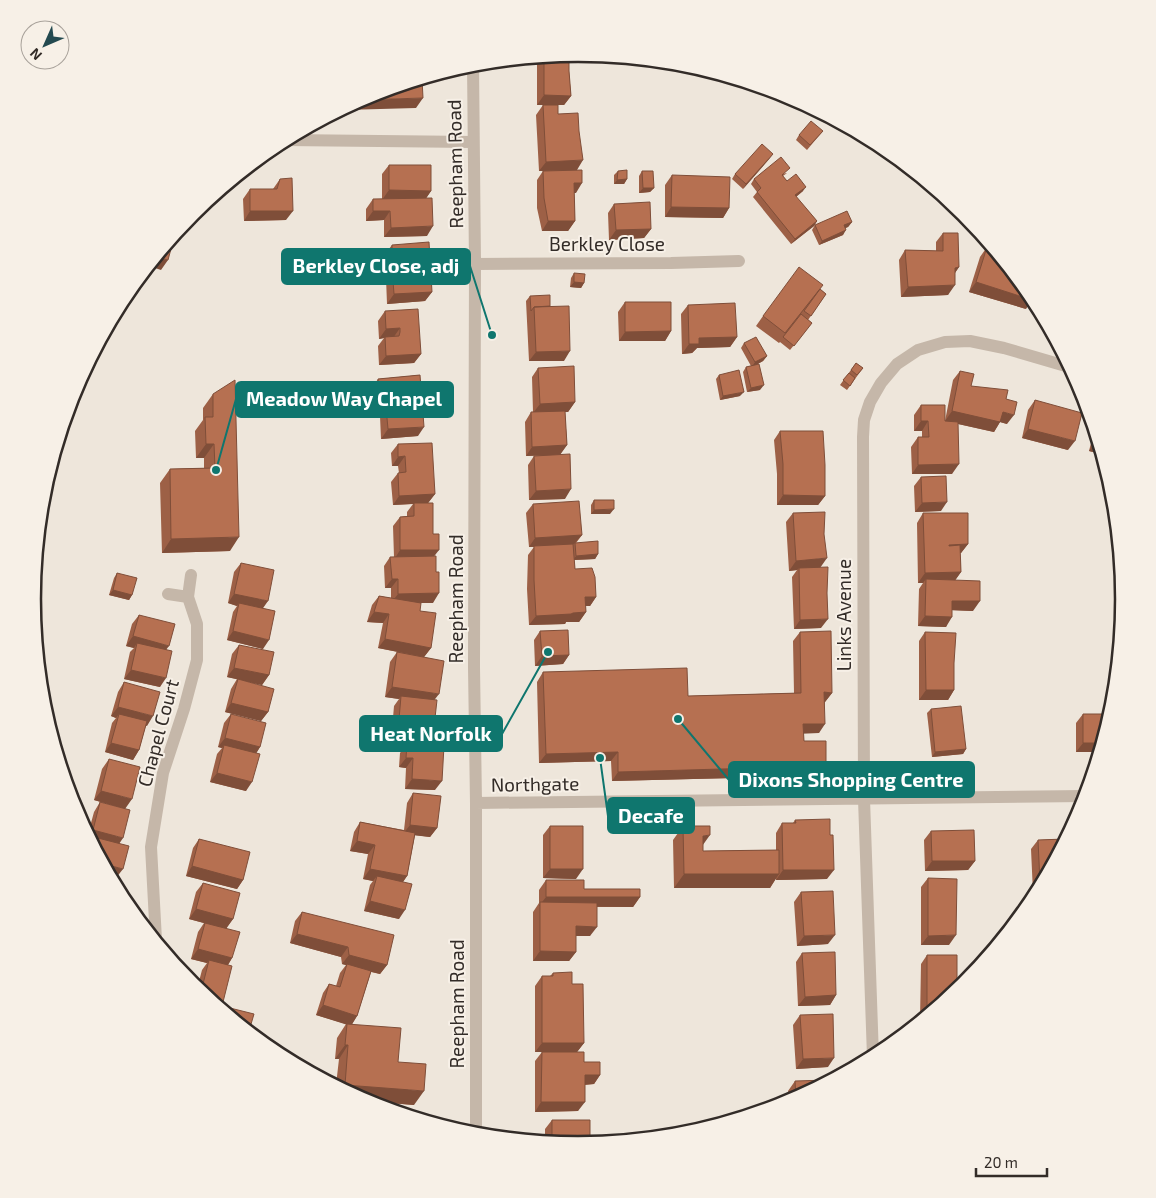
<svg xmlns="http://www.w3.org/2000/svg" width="1156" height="1198" font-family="'Exo 2',sans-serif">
	<rect width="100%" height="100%" fill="#eee6db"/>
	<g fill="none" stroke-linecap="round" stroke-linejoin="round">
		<path stroke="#c5b7a9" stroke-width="12" d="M473,64L475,264L474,667L476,803V1134
			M285,140L473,142
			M475,264L671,263L739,261
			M188,597L191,575
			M476,803L1085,796
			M156,940L151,847L163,773L184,709L197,660V624L188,597L168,594
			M873,1057L864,799L863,437L864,420L870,402L881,383L897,364L918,350L945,342L970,341L1004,348L1069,367"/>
	</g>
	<path fill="#9d6046" d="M569,54V71L571,96L564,105H558V114L577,170L576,193H574L575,221L568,231H542L537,208V180L543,171H539L536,115L543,105H547H537V58Z
		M823,131L807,150L796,140L799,135Z
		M770,158L743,189L732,179L735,174Z
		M389,165L431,191L426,198L427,236L384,237V220L366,221V209L373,199H382V174Z
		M618,171L627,179L624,184H614V175Z
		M642,171L654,188L650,192L639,193V176Z
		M787,173L783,176L787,181L803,191L796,197L817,221L814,226L791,244L753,197L757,192L751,184L754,179Z
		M672,175L729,208L723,218L665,217V185Z
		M280,179L286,220L244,221L243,199L250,189H273Z
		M614,204L651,229L644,238L609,240L608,213Z
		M852,222L848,227L845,228L843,235L819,245L812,230L815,225Z
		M943,233L959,267L955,273L948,295L901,297L899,260L905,250L936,251V242Z
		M392,245L432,292L425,301L387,304L386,278L392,268H394L393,263H386L385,254Z
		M987,247L1026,309L969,292L980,257Z
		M574,273L584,283L581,288L570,287L571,278Z
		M820,289L826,294L808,320L812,323L790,350L780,342L779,343L756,326L763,316Z
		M530,296L550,306L564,361H529L526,301Z
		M625,302L671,331L665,341H619L618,312Z
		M688,305L737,337L730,347L697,348L692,353L682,354L681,314Z
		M385,311L421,354L414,363L379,365L378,346L384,338L379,339L378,321Z
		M744,343L767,356L763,361L756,365L760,390L747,392L743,372L746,367L751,366L741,348Z
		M856,363L863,368L847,390L840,385Z
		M538,368L575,402L568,412H565L567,445L560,454L565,499L529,500L528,465L534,456L540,455L526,456L525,422L531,412H533L532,377Z
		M960,371L971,386L1006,399L1007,424L1000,422L994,432L958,424L952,474H912L911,447L918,437H922V431H914V415L921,405L945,421L949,422L945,421L953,380Z
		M420,375L418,436L381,439L380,416L383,412L373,413L372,388L378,379Z
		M719,375L740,396L720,400L716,379Z
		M213,394L230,551L162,553L160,483L170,469L204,468V458H196L195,431L203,420V408Z
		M1035,400L1068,450L1022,438L1028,410Z
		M780,431L825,496L818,505H777V474L774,440Z
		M1094,431L1101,454L1089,451Z
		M398,444L435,494L428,503L433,534L434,556L433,603H418L431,648L424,657L434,700L435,718L442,735L436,745L391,741L394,706L399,699L385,697L390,662L397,652L418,656L378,648L383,623L367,622L372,605L379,596L391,598V588H385L384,566L390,557H394L393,526L400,517L407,516V512L413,504L393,505L391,482L398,473H399L398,466H392L391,453Z
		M921,477L941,511L915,512L914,486Z
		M594,500L610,514H591V505Z
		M533,504L582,535L576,543L598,554L595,559L574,560L575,569L596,597L590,606H585L586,612L579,622H566L565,624L529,625L527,589L528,555L534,547H529L526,513Z
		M793,513L820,567L821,628L794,629L792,577L797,570L789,571L786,522Z
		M923,513L968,544L961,553H960L961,572L955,580L973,611L952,610L946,627L918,626L919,589L923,583H918L917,523Z
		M241,563L263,608V649L227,640L233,612L237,606L228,603L234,572Z
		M117,573L132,595L129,600L109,595L114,578Z
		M139,615L167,650L160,687L124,679L130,652L134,648L126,646L132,624Z
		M540,631L569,655L563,664L535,666L534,640Z
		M800,632L832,693L825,702L819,733H803L804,741L820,776L612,781L611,761L539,763L537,682L543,672L688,696L794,693L793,641Z
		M925,632L954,663V690L948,700H919V641Z
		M239,645L269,675L262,685L240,680L268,712L261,721L225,712L231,689L237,679L227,677L232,654Z
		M124,682L147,726L146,725L139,750L133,760L105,752L112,723L116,718L111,716L118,692Z
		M931,709L966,749L963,754L932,757L927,713Z
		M231,714L260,747L256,753L246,791L210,782L217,754L222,748L218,747L224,723Z
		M1083,714H1111L1099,752H1076V723Z
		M407,744L435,790L405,789L406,768L399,767L400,753Z
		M109,759L125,809L94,800L102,769Z
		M413,793L437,828L430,837L415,835L407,876L403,882L399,919L364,911L370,885L373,881L363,879L368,854L350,851L354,832L360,822L404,830L407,803Z
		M100,802L119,843L116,878L111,877L88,834L94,812Z
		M795,820L827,879L776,880V878L770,888H674L673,840L683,826L703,845V851L776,850V833L782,823H793Z
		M550,826L576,879L543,878V835Z
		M931,831L975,861L968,870L925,871L924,840Z
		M199,839L243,880L237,889L186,876L193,848Z
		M1065,839L1037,893H1033L1031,849L1038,840Z
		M928,878L949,945H921V887Z
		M546,880L584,889L640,897L633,907H597L590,936H576V952L569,961H533V912L539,903V890Z
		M203,883L233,919L226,928L232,958L228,965L220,1006L249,1031L197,989L202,970L207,963L191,959L198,932L204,923L189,919L196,892Z
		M801,892L828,944L797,946L794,902Z
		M302,912L387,965L380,974L371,972L357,1016L352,1024L398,1062L414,1105L366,1101L336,1085L339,1059H335L337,1038L346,1024L316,1015L323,993L329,984L336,986L340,973L346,965L342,964L341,957L290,943L295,921Z
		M802,953L836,995L830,1005L798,1006L796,962Z
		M927,955L957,991L920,1020L921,964Z
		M553,973L572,984L584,1043L577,1052L584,1062L600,1075L594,1084L585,1085L578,1111L535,1112V1061L542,1052H535V986L542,976H550Z
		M800,1015L828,1067L796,1069L793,1025Z
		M795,1081H828L789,1102L788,1091Z
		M552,1120L578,1144L545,1141V1129Z"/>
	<path fill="#7f4e39" d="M544,95L571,96L564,105H537Z
		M423,98L416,108L344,110L345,108L360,100Z
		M773,154L770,158L743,189L746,184Z
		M583,160L577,170L539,171L546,162Z
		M627,179L624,184H614L617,180Z
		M574,183H582L576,193H567Z
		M806,187L803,191L792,200L795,195Z
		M643,188H654L650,192L639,193Z
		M389,190L431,191L425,200H382Z
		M671,207L729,208L723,218L665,217Z
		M250,211H293L286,220L244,221Z
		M373,211H390L384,220L366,221Z
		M548,221H575L568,231H542Z
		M817,221L814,226L791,244L795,239Z
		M852,222L848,227L841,230L844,225Z
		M433,226L427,236L384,237L391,228Z
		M651,229L644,238L609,240L616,230Z
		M846,230L843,235L819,245L822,241Z
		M400,253L393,263H386L392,254Z
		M156,257L168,260L161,270L149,266Z
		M959,267L952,277L955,268Z
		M574,282L584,283L581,288L570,287Z
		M976,282L1032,300L1026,309L969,292Z
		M955,285L948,295L901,297L908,287Z
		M432,292L425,301L387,304L394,294Z
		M400,328L393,338L385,337L384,338L379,339L386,329Z
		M671,331L665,341H619L625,332Z
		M737,337L730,347L697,348L692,353L682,354L689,344L699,338Z
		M570,351L564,361H529L536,352Z
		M421,354L414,363L379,365L386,356Z
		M767,356L763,361L752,367L755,362Z
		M764,385L760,390L747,392L751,388Z
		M744,392L740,396L720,400L723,396Z
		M397,402L390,411L386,407L383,412L373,413L380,403Z
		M575,402L568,412L533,413L540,404Z
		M952,411L1003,412L1014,415L1007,424L1000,422L994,432L945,421Z
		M921,421H928L922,431H914Z
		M424,427L418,436L381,439L388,429Z
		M1028,429L1075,441L1068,450L1022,438Z
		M1095,441L1098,442L1101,454L1089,451Z
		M206,444H214L204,458H196Z
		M567,445L560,455L526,456L532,447Z
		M405,456L398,466H392L398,457Z
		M959,464L952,474H912L918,465Z
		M571,489L565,499L529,500L536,491Z
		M435,494L428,503L393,505L399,496Z
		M783,495L825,496L818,505H777Z
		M947,502L941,511L915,512L922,503Z
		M614,509L610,514H591L594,510Z
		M582,535L574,544L529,547L535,538Z
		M239,537L230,551L162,553L171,539Z
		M968,544L961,553L943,554L949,545Z
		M400,550H439L432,559L394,560Z
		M598,554L595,559L573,560L576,556Z
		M827,558L820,568H799L797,570L789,571L796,561Z
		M961,572L954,582L926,579L923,583H918L925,573Z
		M392,579H398L391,588H385Z
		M113,590L132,595L129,600L109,595Z
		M439,593L433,603H391L398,594Z
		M234,594L268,601L261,611L239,603L237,606L228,603Z
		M585,597H596L590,606H578Z
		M952,601H980L973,611L946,610Z
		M374,612L389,614L383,623L367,622Z
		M586,612L579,622H566L565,624L529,625L536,616Z
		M925,616L952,617L946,627L918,626Z
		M828,619L821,628L794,629L800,620Z
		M233,631L269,640L263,649L227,640Z
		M133,636L169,646L162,655L137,643L134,648L126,646Z
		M385,639L431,648L424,657L378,648Z
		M569,655L563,664L535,666L542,656Z
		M234,668L269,675L262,685L227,677Z
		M131,670L166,678L160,687L124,679Z
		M392,687L439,694L432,703L401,696L399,699L385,697Z
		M926,690H954L948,700H919Z
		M824,692L832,693L825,702H818Z
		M231,703L268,712L261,721L225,712Z
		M118,707L153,716L147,726L118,718L119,714L116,718L111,716Z
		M803,724H825L819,733L796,734Z
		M398,731L442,735L436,745L391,741Z
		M225,738L260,747L254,757L224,745L222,748L218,747Z
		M111,743L139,750L133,760L105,752Z
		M1083,743H1102L1099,752H1076Z
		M966,749L963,754L932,757L935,752Z
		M618,752L611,761L539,763L546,754Z
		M406,758H413L406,768L399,767Z
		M826,766L820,776L612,781L618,772Z
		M217,773L252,782L246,791L210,782Z
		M412,779L442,781L435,790L405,789Z
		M101,791L132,799L125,809L94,800Z
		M410,825L437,828L430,837L403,834Z
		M93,830L123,838L117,847L94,837L91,840L89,836Z
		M710,835L700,849L703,836Z
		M357,841L375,845L368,854L350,851Z
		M932,861H975L968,870L925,871Z
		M104,864L123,869L116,878L111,877Z
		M192,866L243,880L237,889L186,876Z
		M370,869L407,876L400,886L377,876L373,881L363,879Z
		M550,869H583L576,879L543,878Z
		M783,870H834L827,879L776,880Z
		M684,874H779L770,888H674Z
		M1040,883H1042L1037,893H1033Z
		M546,897H640L633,907L539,906Z
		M370,901L405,910L399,919L364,911Z
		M196,909L233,919L226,929L189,919Z
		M576,926L597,927L590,936H569Z
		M297,934L348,947L341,957L290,943Z
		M835,935L828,944L797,946L804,936Z
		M956,935L949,945H921L928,936Z
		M198,949L232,958L226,968L209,960L207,963L191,959Z
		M540,951L576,952L569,961H533Z
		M349,955L387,965L380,974L342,964Z
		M836,995L830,1005L798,1006L805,997Z
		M209,999L223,1002L219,1007Z
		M323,1005L357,1016L351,1026L316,1015Z
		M542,1043H584L577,1052H535Z
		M345,1045H348L339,1059H335Z
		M834,1058L828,1067L796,1069L803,1059Z
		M585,1075H600L594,1084L578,1085Z
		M345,1085L424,1091L414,1105L366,1101L342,1089Z
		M541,1102H585L578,1111L535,1112Z"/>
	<path fill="#b67051" stroke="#7f4e39" d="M569,54V71L571,96L544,95V57Z
		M422,79L423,98L360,100L370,95Z
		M543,105H558V114L578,113L579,131L583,160L546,162Z
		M811,121L823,131L810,145L799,135Z
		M762,144L773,154L746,184L735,174Z
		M781,157L790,168L782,175L787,181L796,174L806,187L795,195L817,221L795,239L757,192L761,188L754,179Z
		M389,165H431V191L389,190Z
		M582,170V183H574L575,221H548L544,198L543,171Z
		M627,170V179L617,180L618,171Z
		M642,171H653L654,188H643Z
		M672,175L730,177L729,208L671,207Z
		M292,178L293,211H250V189H277L280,179Z
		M432,198L433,226L391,228L390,211H373V199Z
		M650,202L651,229L616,230L614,204Z
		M847,211L852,222L844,225L846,230L822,241L815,225Z
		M943,233H958L959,267L955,268V285L908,287L905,250L943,251Z
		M175,234L168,260L156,257Z
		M429,242L432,292L394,294L392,268H401L400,253L392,254V245Z
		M987,247L993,249L1032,296L1033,298L1032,300L976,282Z
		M799,267L823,285L785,333L763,316Z
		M574,273L585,274L584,283L574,282Z
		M136,282L108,326L125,296Z
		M820,289L826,294L811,316L804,311Z
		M550,295V306L534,307L531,311L530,296Z
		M625,302H671V331L625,332Z
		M735,303L737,337L699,338V344H689L688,305Z
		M569,306L570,351L536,352L534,307Z
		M418,309L421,354L386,356L385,337L399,336L400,332V328L386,329L385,311Z
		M801,314L812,323L794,346L783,337Z
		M756,337L767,356L755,362L744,343Z
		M856,363L863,368L857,375L851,370Z
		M759,364L764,385L751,388L746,367Z
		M574,366L575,402L540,404L538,368Z
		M739,370L744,392L723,396L719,375Z
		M960,371L974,374L971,386L1008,390L1006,399L1017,402L1014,415L1003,412L1000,422L952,411Z
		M849,373L855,378L850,386L843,380Z
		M420,375L424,427L388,429L386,407L397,406V402L380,403L378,379Z
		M235,380L239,537L171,539L170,469L215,468L214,444H206L205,417H213V394Z
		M1035,400L1082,413L1075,441L1028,429Z
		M921,405H945V421L958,422L959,464L918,465V437H929L928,421H921Z
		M565,411L567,445L532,447L531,412Z
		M780,431H823L825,465V496L783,495V464Z
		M432,443L435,494L399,496L398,473L406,472L405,456L398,457V444Z
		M570,454L571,489L536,491L534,456Z
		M946,476L947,502L922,503L921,477Z
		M594,500H614V509L594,510Z
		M579,501L582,535L535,538L533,504Z
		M414,503H433V534H439V550H400V517L414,516Z
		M825,512L824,534L827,558L796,561L793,513Z
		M923,513H968V544L949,545V546L960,545L961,572L925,573Z
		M598,541V554L576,556L575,543Z
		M573,544L575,569L592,568L595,577L596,597H585L586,612L573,613L571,614L536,616L534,580V546Z
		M436,556V572H439V593L398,594V579H392L390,557Z
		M241,563L274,570L268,601L234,594Z
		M828,567L827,593L828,619L800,620L799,568Z
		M117,573L137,578L132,595L113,590Z
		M926,579L980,581V601H952V617L925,616Z
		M379,596L421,603L420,611L436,613L431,648L385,639L389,614L374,612Z
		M239,603L275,611L269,640L233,631Z
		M139,615L175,624L169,646L133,636Z
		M568,630L569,655L542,656L540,631Z
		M831,631L832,693L824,692L825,724H803L804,741H826V766L618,772V752L546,754L543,672L687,668L688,696L801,693L800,632Z
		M925,632L956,633L954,663V690H926Z
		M137,643L172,651L166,678L131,670Z
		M239,645L274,652L269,675L234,668Z
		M397,652L444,661L439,694L392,687Z
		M238,679L274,689L268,712L231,703Z
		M124,682L160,692L153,716L118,707Z
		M401,696L437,700L435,718L444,719L442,735L398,731Z
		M961,706L966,749L935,752L931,709Z
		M119,714L147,721L139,750L111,743Z
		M231,714L266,723L260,747L225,738Z
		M1083,714H1111L1102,743H1083Z
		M407,744L444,746L442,781L412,779L413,758H406Z
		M224,745L260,754L252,782L217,773Z
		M109,759L140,767L132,799L101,791Z
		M413,793L441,796L437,828L410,825Z
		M100,802L130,810L123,838L93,830Z
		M830,819V835H833L834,870H783L782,823H796L795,820Z
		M360,822L415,833L407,876L370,869L375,845L357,841Z
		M550,826H583V869H550Z
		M683,826H710V835L703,836V851L779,850V874H684Z
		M974,830L975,861H932L931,831Z
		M94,837L129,846L123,869L104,864L92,842Z
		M199,839L250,852L243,880L192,866Z
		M1065,839L1042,883H1040L1038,840Z
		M377,876L412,884L405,910L370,901Z
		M928,878L957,879L956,935L928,936Z
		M546,880H584V889H640V897H546Z
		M114,883L121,885L119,892Z
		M203,883L240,893L233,919L196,909Z
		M833,891L835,935L804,936L801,892Z
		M540,902L597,903V927L576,926V952L540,951Z
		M302,912L394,935L387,965L349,955L348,947L297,934Z
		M205,923L240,932L232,958L198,949Z
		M835,952L836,995L805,997L802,953Z
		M927,955H957V991L930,1013H927Z
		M209,960L232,966L223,1002L209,999L201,992Z
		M347,964L371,971L357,1016L323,1005L329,984L340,987Z
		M572,972V984H583L584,1043H542V976H553V973Z
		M218,1005L254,1014L249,1031Z
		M833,1014L834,1058L803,1059L800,1015Z
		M347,1024L401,1028L398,1062L426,1064L424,1091L345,1085L348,1045H345Z
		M542,1052H584V1062H600V1075H585V1102H541Z
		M828,1080V1081L796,1098L795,1081Z
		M375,1105L400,1109V1112Z
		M552,1120H590V1143L578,1144L552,1142Z"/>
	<g text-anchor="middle" stroke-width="4" stroke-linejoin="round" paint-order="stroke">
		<g font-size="19" fill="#332c28" stroke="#f7f0e7">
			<text transform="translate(455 164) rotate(-91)" y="7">Reepham Road</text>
			<text x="607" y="251">Berkley Close</text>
			<text transform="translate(456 599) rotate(-90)" y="7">Reepham Road</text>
			<text transform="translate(844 615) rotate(-90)" y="7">Links Avenue</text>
			<text transform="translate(158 733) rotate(-75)" y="7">Chapel Court</text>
			<text transform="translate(535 784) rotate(-1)" y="7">Northgate</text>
			<text transform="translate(457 1004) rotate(-90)" y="7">Reepham Road</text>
		</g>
	</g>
	<path d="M0 0H1156V1198H0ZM41 599a537 537 0 1 1 1074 0a537 537 0 1 1-1074 0Z" fill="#f7f0e7" fill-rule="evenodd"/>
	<path fill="none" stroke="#332c28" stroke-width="2.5" d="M41 599a537 537 0 1 1 1074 0a537 537 0 1 1-1074 0Z"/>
	<path fill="none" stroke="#0f766e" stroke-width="2" d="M492 335L470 266M216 470L236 399M548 652L502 734M678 719L729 780M600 758L608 816"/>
	<g fill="#0f766e" stroke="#f7f0e7" stroke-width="2">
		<circle cx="492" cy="335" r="5"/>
		<circle cx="216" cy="470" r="5"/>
		<circle cx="548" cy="652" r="5"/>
		<circle cx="678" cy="719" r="5"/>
		<circle cx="600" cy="758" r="5"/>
	</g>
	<g fill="#0f766e" stroke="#0f766e" stroke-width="2">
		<rect x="282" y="249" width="188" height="35" rx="5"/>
		<rect x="236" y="382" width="217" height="35" rx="5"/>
		<rect x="360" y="716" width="142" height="35" rx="5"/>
		<rect x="729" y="762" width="245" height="35" rx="5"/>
		<rect x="608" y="798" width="86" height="35" rx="5"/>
	</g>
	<g font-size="20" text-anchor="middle" font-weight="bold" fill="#fff">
		<text x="376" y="273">Berkley Close, adj</text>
		<text x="344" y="406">Meadow Way Chapel</text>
		<text x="431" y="741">Heat Norfolk</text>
		<text x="851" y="787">Dixons Shopping Centre</text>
		<text x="651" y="823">Decafe</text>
	</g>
	<g transform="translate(45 45) rotate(225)"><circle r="24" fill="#f7f0e7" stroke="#a9a29b"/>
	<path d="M0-4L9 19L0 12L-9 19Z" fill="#23494f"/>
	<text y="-8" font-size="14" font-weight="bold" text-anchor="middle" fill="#332c28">N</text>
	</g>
	<path d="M976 1168v8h71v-8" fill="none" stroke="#332c28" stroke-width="2.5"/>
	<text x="984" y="1168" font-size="15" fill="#332c28" stroke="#f7f0e7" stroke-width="4" paint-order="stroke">20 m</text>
</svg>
